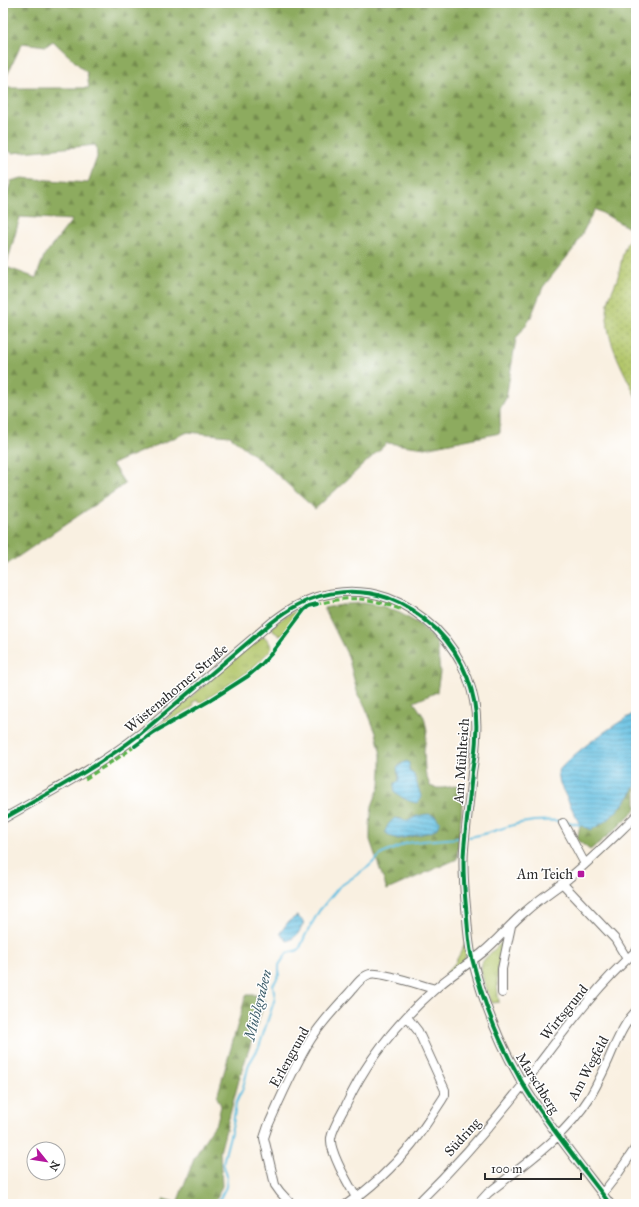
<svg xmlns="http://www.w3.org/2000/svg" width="639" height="1207" font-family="'IM FELL Great Primer',serif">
	<defs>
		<pattern id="grass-tufts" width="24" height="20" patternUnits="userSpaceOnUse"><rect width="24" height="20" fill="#b2c66a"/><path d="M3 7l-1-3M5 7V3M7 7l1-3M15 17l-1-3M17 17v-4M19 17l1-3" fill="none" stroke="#99aa5c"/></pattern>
		<pattern id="forest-firs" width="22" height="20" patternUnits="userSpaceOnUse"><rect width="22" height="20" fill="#8dab5e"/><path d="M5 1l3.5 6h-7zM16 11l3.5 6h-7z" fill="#738b4e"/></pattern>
		<pattern id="park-dots" width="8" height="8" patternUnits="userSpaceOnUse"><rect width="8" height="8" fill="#b2c66a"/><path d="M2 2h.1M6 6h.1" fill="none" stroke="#99aa5c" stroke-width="1.8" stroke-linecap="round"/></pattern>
		<pattern id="water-rules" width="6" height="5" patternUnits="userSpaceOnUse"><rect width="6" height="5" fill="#63bfe1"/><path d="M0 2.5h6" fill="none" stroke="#529bb7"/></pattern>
	</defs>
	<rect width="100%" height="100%" fill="#fff"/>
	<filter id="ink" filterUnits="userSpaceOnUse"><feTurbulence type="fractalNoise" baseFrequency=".025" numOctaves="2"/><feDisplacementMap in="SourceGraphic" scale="8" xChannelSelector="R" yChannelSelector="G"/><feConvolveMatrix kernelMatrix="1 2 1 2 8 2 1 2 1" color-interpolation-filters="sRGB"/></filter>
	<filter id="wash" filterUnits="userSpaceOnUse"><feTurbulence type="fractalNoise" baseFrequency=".012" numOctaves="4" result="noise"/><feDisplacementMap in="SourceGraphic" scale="16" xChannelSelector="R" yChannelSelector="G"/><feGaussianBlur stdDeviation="0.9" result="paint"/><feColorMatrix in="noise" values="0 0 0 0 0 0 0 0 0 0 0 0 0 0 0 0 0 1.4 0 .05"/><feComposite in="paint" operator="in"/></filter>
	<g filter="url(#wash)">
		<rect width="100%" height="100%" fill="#f9f0e1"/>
		<path fill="url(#grass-tufts)" stroke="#6e784a" d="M300,609L283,635L280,636L273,631V626L286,616Z
			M264,637L268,640L272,648L252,669L201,703L197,700L192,703L194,706L148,734L257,640Z
			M504,940L505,942C496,961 496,983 499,1002L492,1003C489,995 478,971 482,963C485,957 499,946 504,940Z
			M465,944C469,961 461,964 449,975L446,973L455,963Z"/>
		<path fill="url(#forest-firs)" stroke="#5c6b44" fill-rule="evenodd" d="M3,3H636V210L631,229L595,209L575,247L543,287L530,319L516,339L506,398L500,409V433L425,448L387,443L315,509L271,469L230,436L188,432L112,464L125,484L3,567V211L11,181L22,178L88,183L97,157L96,145L12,153L3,147V88H89L87,73L53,41L46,46L22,43L3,84ZM20,217L72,220L44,256L36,278L6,267Z
			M362,603L382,606L400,613L419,624L437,643L440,672L437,692L414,702L424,717L427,730L424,751L425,772L430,786C440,791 452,786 464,784L457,859L387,890L370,840V825L372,806L380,785L381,770V755L376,733L365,706L358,695L348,656L324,608L346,604ZM409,768L411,774L394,786L395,783H398L399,778L397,772ZM417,816L431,832L398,839L390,836L399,818C406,822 410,820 417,816Z
			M636,786V809L615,830L590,850L577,840L580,825L591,830L625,802Z
			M246,995H256L265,1001L240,1076L220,1152L222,1186L214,1204H162L164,1199L177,1203L194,1159L204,1141L217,1122L221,1106L217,1097Z"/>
		<path fill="url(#park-dots)" stroke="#6e784a" d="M636,231V397C623,368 600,333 609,299C612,290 617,282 619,273C622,258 624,241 636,231Z"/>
		<path fill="url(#water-rules)" stroke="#477586" d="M636,712V786L625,802L609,819L591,830L580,825L560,784L558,771C580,747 608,729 636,712Z
			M407,761L409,763V771L414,775L421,796V799L418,803C409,802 402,798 395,792L394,786L395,783L398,782L399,778L397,768L403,763Z
			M428,814L435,816L440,822L437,828L431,832L398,839L390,836L385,832C387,825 390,822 395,818L408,821L417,816Z
			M297,916L304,922C300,932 296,938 287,941L280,933L289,921Z"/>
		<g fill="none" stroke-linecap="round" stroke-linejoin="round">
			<path stroke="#63bfe1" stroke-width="2" d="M565,821L580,825
				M469,837C487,835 503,827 521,823C533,821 547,820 559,821
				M217,1204L226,1187L227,1176L223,1163L233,1124L236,1103L243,1088L249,1064L259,1047L275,998L273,985L279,975V965L287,953L299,950L305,936L319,911L339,887L368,867L382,854L407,843L422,841L459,838"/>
		</g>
	</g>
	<g filter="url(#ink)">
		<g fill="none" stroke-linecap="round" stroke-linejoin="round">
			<g stroke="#73706b" stroke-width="10">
				<path id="minor" d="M3,819C50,792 98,767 140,734L271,623C280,616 288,610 298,605C325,590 359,588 388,598C407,605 422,616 436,629C464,657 479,696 476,736C476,748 474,760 472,772C470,798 466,823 464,849C462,872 465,895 467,918C468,932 469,948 473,962C483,1001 498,1040 518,1075C525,1089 535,1103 544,1116C565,1146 588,1175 610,1204
					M563,823L585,864
					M562,883L615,939L627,959
					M502,993V969L511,926
					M602,1194L617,1175L636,1147
					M291,1204L280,1192L275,1185L264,1138L268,1126C281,1097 294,1066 311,1039C322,1022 336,1007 350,992C355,986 362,976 370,974C379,971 423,986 435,989
					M347,1204C371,1188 394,1166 412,1144C423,1130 432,1115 442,1100L445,1095V1090L418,1031L407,1017
					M360,1204C352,1190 329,1153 331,1138C333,1127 341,1115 346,1105C366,1061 398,1022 434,990C449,976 466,966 482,953C498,940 510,924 526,911C539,899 555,889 569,878C592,859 614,837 636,816
					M417,1204C455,1167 489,1128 522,1086C558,1040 592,990 636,951
					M478,1204L488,1193C525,1164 565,1137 590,1097C599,1081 607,1064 614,1047C620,1034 626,1021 636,1011"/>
			</g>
			<use href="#minor" stroke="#fff" stroke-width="8"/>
			<path stroke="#56b246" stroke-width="3" stroke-dasharray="6 3" stroke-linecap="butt" d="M315,605C350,595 368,597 402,610
				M85,779L118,758L137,745"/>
			<g stroke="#fff" stroke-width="6">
				<path id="cycleway" d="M135,746L154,732L209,701L248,676L261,665L270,655L304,610L309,606L317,604
					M3,819C50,792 98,767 140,734L271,623C280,616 288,610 298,605C325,590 359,588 388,598C407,605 422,616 436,629C464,657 479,696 476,736C476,748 474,760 472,772C470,798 466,823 464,849C462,872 465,895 467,918C468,932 469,948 473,962C483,1001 498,1040 518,1075C525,1089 535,1103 544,1116C565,1146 588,1175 610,1204"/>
			</g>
			<use href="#cycleway" stroke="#00873e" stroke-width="4"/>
		</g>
	</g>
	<rect fill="#b5179e" stroke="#fff" stroke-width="1.5" x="577" y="870" width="8" height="8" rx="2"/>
	<g text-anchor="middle" stroke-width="3" stroke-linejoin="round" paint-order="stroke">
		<g font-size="14" fill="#2b2b2b" stroke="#fff">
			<text transform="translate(176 688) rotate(-40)" y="5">Wüstenahorner Straße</text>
			<text transform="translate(461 761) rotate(-86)" y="5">Am Mühlteich</text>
			<text transform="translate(564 1012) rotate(-51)" y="5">Wirtsgrund</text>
			<text transform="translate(289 1057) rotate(-61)" y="5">Erlengrund</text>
			<text transform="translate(588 1068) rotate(-62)" y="5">Am Wegfeld</text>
			<text transform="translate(538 1083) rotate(58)" y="5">Marschberg</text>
			<text transform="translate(462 1137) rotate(-48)" y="5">Südring</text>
		</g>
		<g font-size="14" fill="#2b2b2b" stroke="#fff" text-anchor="end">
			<text x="573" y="879">Am Teich</text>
		</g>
		<g font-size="15" font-style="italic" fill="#3f5f6b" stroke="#fff">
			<text transform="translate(258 1005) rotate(-76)" y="5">Mühlgraben</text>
		</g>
	</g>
	<rect width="639" height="1207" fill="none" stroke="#fff" stroke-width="16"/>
	<g transform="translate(46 1161) rotate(120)"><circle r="19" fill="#ffffff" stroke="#aaaaaa"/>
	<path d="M0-3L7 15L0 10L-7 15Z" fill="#b5179e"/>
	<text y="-6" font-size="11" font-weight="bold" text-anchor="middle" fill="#2b2b2b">N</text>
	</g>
	<path d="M485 1173v6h96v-6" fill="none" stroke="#2b2b2b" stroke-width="2"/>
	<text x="491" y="1173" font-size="12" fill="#2b2b2b" stroke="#ffffff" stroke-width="3" paint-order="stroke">100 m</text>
</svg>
